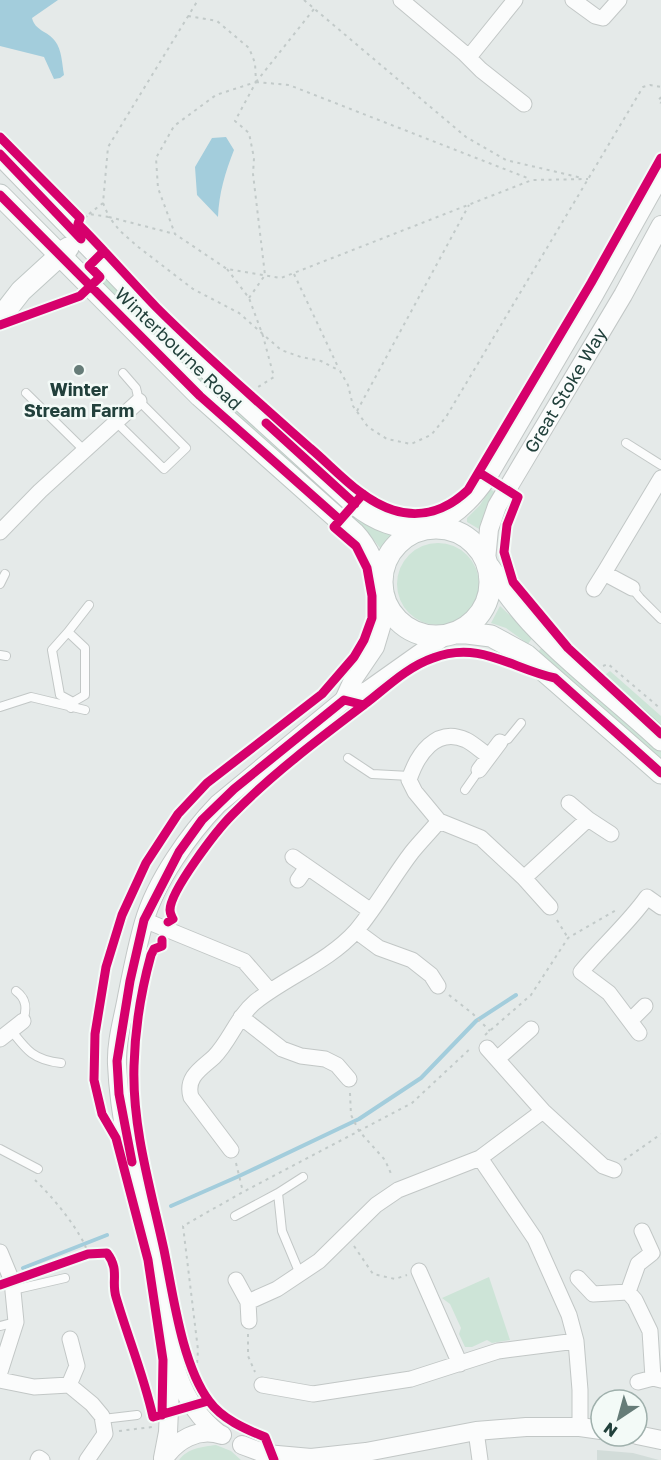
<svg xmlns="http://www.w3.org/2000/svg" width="661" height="1460" font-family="'Golos Text',sans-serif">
	<rect width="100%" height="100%" fill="#e5eae9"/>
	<path fill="#d2dcd9" d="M597,1450L633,1453L659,1460H597Z"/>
	<path fill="#cde4d7" d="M110,273L346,505L343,509L197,380L99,282Z
		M490,489L496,493L479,529L467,522V518L480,505Z
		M356,513L392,535L383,548H380L370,535L352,517Z
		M397 584a41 41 0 1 1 82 0a41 41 0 1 1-82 0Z
		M500,606L533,637L528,644L506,628L491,623Z
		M543,646L661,750V761L592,697L538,652Z
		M610,671L661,716V727L605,675Z
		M489,1277L510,1340L492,1343L487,1340L472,1347H465L459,1334L461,1328L450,1304L442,1298Z
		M216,1445L231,1451L241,1460H179C188,1448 202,1447 216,1445Z"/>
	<path fill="#a3cddc" d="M0,0H58L32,18C35,31 48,31 55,41C62,50 62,64 64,75L60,78L54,79L44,57L0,46Z
		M226,137L234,150C225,173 219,193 218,217L197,195L195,167L212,138Z"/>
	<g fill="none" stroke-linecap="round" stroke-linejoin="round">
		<path stroke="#a3cddc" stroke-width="4" d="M171,1206L237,1177L359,1119L421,1078L476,1021L516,995
			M23,1268L107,1235"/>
		<g stroke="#c2c7c6" stroke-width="10">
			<path id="service" d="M26,393L85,451
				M116,422L164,469L186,448L139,401L136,388L123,373
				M626,443L661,465
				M0,584L5,574
				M632,588L640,598L661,619
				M68,632L89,605
				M0,655L6,656
				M0,707L31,697L85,710
				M71,708L73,702L60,695L52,650L68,632L85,648V695L73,702
				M500,742L508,739L521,723
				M348,758L372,774L410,776
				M465,790L479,770
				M16,991C27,999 27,1009 23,1021
				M11,1030C27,1051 34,1060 61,1063
				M0,1149L38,1169
				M278,1193L303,1177
				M235,1216L278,1193L282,1231L300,1274
				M13,1290L65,1278
				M0,1326L16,1322
				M103,1419L137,1415"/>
		</g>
		<g stroke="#c2c7c6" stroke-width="17">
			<path id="minor" d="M401,0L464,53L481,70L524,104
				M573,0L595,16L603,18L619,0
				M469,57L515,0
				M0,532L40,491L139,401
				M604,573L661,478
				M594,589L604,573L632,588
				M489,756C481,751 474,744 466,740C436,726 417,755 409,780L415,792L439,821L481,838L524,878L550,907
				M479,770L500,742
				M569,803L588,819
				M293,857L371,911
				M524,878L588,819L611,834
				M298,880L307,867
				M144,920L244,961L270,991
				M356,931L379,948L412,960L431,975L438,986
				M241,1017L282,1049L301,1056L325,1059L337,1065L349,1079
				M630,1021L645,1006
				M639,1033L609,993L581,972C602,946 628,924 647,897L661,907
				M0,1039L23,1021
				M487,1048L543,1111L603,1166L614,1170
				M497,1059L531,1029
				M231,1150L191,1097C185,1077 202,1068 214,1057C230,1041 237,1017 255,1002C288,976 328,962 356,931C377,906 392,878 412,852C420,842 430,832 439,821
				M480,1158L535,1239L569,1315L576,1341L580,1390V1427
				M642,1231L652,1253L638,1264L628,1292L635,1300L650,1331L653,1378
				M0,1252L12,1281L16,1322L0,1372
				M419,1271L460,1364
				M578,1278L593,1294L628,1292
				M236,1280L248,1302L249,1321
				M248,1302L277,1289L319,1261L376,1205L398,1190L480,1158L543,1111
				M0,1380L34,1387L69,1385L92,1404L102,1416L105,1434L87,1460
				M638,1382L653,1378L661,1380
				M69,1385L77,1366L70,1339
				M262,1385L313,1394L411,1379L498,1351L576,1341
				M476,1431L480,1460
				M38,1460L39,1458L42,1460"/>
		</g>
		<g stroke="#c2c7c6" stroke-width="20">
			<g id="tertiary">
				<path d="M429,528C454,518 472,500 487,478L594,295L661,175"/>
				<path id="s1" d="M486,560L489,529L497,506L623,295L661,225"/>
				<path d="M344,700L354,678L375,647L381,627L384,595"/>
				<path d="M218,1433C169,1395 169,1333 157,1277C142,1209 120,1134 117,1064C116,1042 123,1019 127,997C132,972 137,946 144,922C156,881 189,834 218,804L344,700L367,691L446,635"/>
				<path d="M637,1435L661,1440"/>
				<path d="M242,1445L266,1454L311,1458L366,1452L476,1431L526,1427H580L601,1430"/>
				<path d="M163,1458L168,1432L171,1366"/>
				<path d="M163,1460C176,1440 198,1427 222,1435"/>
			</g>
		</g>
		<g stroke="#c0c8c6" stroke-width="23">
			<path id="secondary" d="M0,154L221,382L355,504C376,521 397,528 424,529
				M0,195L200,396L354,533C370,550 376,570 383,592
				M0,318L21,291L68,248
				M382 582a54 54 0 1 1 108 0a54 54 0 1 1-108 0Z
				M489,567C502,586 515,605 531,622C571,665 618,700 661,740
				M453,633H467L491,636L526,655L661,773"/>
		</g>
		<path stroke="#c2cac9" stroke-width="2" stroke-dasharray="3 4.5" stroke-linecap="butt" d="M304,0L466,137L506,160L582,178
			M188,16L217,21L249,48L255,63L256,82
			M256,82L289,85L530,179
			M256,82L314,9
			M661,97L658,101L661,103
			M103,203L109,217L175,234
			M89,214L103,203L108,147L198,0
			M85,218L89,214L109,217L120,231L137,246L193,289L239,313L281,350L301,357L321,361L340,371L348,385L353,406L368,427L387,439L411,444L431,435L446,417L643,87L650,85L661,87
			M227,269L249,298L263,336L274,377L255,389
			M294,274L339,369
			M249,298L265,275L253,174L254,158L249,133L235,121L256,82L216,95L174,126L156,158L158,188L175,234L227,269L281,278L532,180L588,179
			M357,411L469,205
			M603,666L608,664L661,709
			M557,920L568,938
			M449,995L473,1014L490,1031
			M485,1035L531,995L568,938L618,909
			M350,1093L351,1115L359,1131L385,1160L392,1176
			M624,1160L661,1134
			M236,1163L243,1192
			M35,1180C51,1195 83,1233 88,1254
			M354,1246L373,1274L395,1279L407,1275
			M248,1334V1356L255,1372
			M196,1378L198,1350L183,1226L243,1192L412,1103L472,1047
			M119,1431L152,1427"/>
		<use href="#service" stroke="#fbfcfc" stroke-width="8"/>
		<use href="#minor" stroke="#fbfcfc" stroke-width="15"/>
		<use href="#tertiary" stroke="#fbfcfc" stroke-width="18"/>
		<use href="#secondary" stroke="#fbfcfc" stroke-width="21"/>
		<g stroke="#f3faf7" stroke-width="13">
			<path id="cycleway" d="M0,137L80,218L78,224C105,251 130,280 156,307C205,356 258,402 310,448C335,469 361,500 393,510C421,519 447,510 468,490L591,283L661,158
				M0,154L81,239
				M0,195L200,396L340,520
				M0,325L80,296L100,277L89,266L104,251
				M266,423L355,504
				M480,473L518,497L507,525L504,552L513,582L568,648L661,734
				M168,922L173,919C171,915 170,914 170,910C170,891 217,830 232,815C272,774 320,738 365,704C386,688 407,667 433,658C480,640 512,669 555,678L661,773
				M162,940V946L154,949L151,955C141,991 135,1028 134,1066C132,1128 151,1190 164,1250C173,1294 182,1365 209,1401C222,1419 245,1429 265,1437L274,1460
				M132,1162L119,1094L117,1061L130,981L144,920L179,852L202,820L234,789L344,700L364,705
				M0,1285L88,1254L107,1253C120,1270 111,1281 116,1297C128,1338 144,1376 153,1417L208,1401
				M162,1415L163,1360L148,1260L116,1138L102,1114L94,1080L95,1034L106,967L122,915L146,863L178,814L207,783L322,694L354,657L364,640L372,618V596L367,568L356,546L334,527L363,494"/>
		</g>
		<use href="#cycleway" stroke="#d6006c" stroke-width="9"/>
	</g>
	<circle fill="#667c78" stroke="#f3faf7" stroke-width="2" cx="79" cy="370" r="6"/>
	<g text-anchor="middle" stroke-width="5" stroke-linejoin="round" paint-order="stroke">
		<g font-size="18" fill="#21403b" stroke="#f3faf7">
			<text transform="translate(178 349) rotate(44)" y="6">Winterbourne Road</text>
			<text dy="6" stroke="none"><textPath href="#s1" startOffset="190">Great Stoke Way</textPath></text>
		</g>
		<g font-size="18" font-weight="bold" fill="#21403b" stroke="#f3faf7">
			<text x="79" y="396">Winter<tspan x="79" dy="21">Stream Farm</tspan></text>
		</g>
	</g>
	<g transform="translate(619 1418) rotate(216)"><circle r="28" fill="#f3faf7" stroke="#9fb0ac" stroke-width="1.5"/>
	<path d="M0-4.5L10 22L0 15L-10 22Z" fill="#667c78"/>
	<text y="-9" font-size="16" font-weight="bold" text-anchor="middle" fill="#21403b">N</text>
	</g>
</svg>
